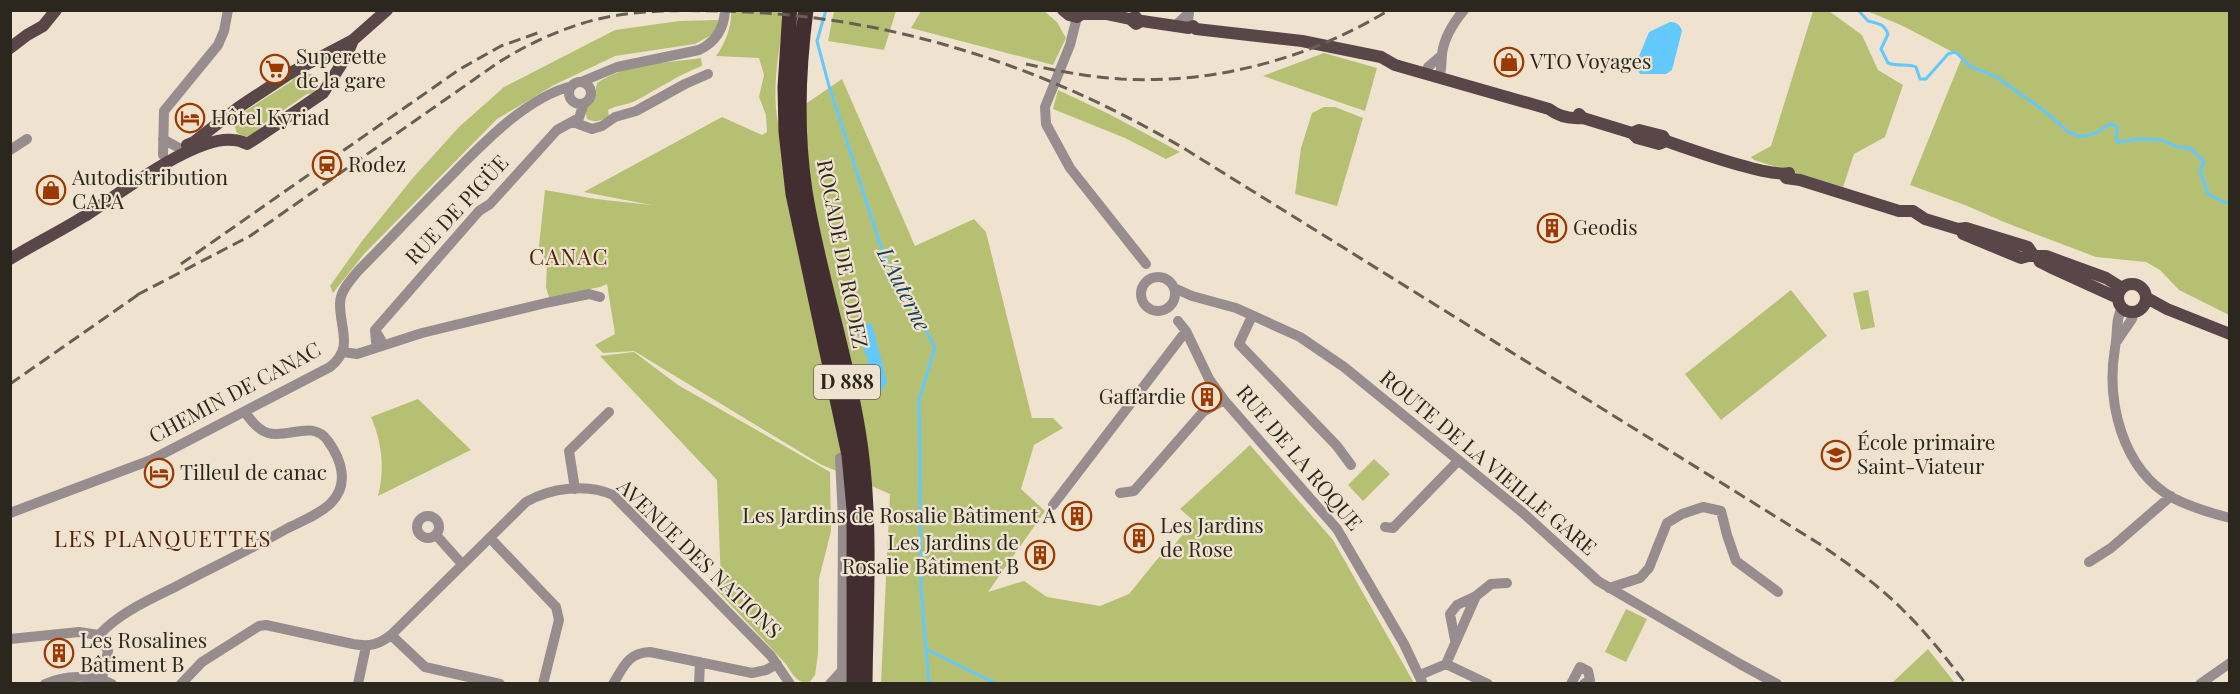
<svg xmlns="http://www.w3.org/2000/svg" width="2240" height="694" font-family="'Playfair Display',serif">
	<rect width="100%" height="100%" fill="#efe3cf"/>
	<path fill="#b6c072" d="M731,11H785C780,48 771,85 778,123L842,79L915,246L974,219L986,232L1032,418H1053L1063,428L1034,445L1021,489L1045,511L988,592L1024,581L1047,597L1100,606L1129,594L1159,557L1165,556L1194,521L1180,509L1250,445L1333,540L1414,683H881L890,494L820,464L634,351L603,353L595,345L615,334L607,284L600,287L549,297L546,287L547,264L539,246L545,190L596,199L651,205L584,192L722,117L762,135L767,132L766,115L759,97L764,75L759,58L716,56C725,44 732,26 731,11Z
		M834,11H896L884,50L828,41Z
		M921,11H1044L1057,22L1066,38L1053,65L911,28Z
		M1813,11H1829L1862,35L1878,70L1903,85L1885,137L1854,154L1843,187L1754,160L1751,157L1771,146Z
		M1867,11H2229V315L2179,290L2160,270L2146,262L2096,257L2004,222L1965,205L1910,185L1962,57L1903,26Z
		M718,20L717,32L695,44L615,56L554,85L497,119L364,254L333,293L330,286L362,241L412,179L459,127L504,87L615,30L679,21Z
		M1324,53L1377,68L1365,111L1263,76Z
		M701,58L702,66C678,75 658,89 635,101C627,105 617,105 608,110L609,116C600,121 596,123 587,119L585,109L594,100L597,83C627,63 667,63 701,58Z
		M303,72L311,74L317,80V93L307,94L266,122L253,135L247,138L237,133L233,121L239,111L244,112L292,81L294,75Z
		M1058,90L1109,114L1180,152L1166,159L1125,138L1053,109Z
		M1324,107H1335L1363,118L1337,206L1295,194L1301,148L1312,113Z
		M1791,290L1827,336L1721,420L1685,374Z
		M1868,290L1875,327L1861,330L1853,293Z
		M634,352L678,385L830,472L831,531L819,579L818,654L815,675L809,683C796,683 792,673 785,663L715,588L721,582L717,480L600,356Z
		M418,399L471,450L378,496C385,468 382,443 371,417Z
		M1374,459L1390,474L1363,501L1348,485Z
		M1626,609L1647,619L1626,662L1605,652Z
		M1928,649L1955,683H1892Z"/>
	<path fill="#63c8fb" d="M1670,22C1677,22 1680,25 1682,31L1672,70L1666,74H1640L1635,66L1649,32Z
		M861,323L872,324L887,382L882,390L874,386L866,355L857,332Z"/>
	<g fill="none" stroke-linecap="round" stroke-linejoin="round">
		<path stroke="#63c8fb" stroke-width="3" d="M826,10L817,41L829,86L884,256L935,347L919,400L921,589L929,684
			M1858,10L1868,21C1879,24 1883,23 1888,34L1881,49L1888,63C1899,67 1907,63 1916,67L1920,79H1926L1948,54L1955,52C1961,56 1967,65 1972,67C1980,71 1990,73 1998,78C2017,92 2036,104 2054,119C2062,126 2068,134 2080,136C2092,137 2100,130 2110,124L2117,127L2116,138L2118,142L2140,139L2162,140L2177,147L2190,148L2204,162L2200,170L2208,194L2223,202L2230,203
			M926,649L997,684"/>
		<path stroke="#988d8e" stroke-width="10" d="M1077,17L1070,45L1045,107L1046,124L1070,168L1146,264
			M1175,26L1189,13L1187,27
			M1426,74L1428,67L1442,55
			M1439,78C1442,69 1441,64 1442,54C1444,38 1454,22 1464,10
			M581,82L617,67L699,50C716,42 724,29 725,10
			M569 93a11 11 0 1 1 22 0a11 11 0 1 1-22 0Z
			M573,122L592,129L602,126L615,117L636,111L685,84L708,74
			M163,139L179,148
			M10,150L27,139
			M163,155L164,111L218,45L224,31L228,10
			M1141 294a17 17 0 1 1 34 0a17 17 0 1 1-34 0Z
			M1174,288L1192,296L1236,308L1300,337L1344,367L1522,512L1598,581L1740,664L1777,684
			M2122,308C2115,320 2118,334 2115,348C2106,402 2122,469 2173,498C2191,507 2210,513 2230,518
			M1252,316L1239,344L1337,446L1351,465
			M1178,321L1186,331L1209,379L1224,400L1337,529L1404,644L1423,684
			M375,330L479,211L490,204L557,130L579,118L584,103
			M375,330L381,340L380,346L376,342Z
			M2117,341L2132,319L2134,312
			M343,352L357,354L422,333L550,302L589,294L600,297
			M840,458L843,519L842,684
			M575,489L569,451L609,412
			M1120,493L1134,491L1203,412L1224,400
			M1053,505L1186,331
			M10,513L151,460L330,367C354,348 340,330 340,304C340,291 350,281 358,271C386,243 413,214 441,186C476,151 523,98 572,86
			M417 527a11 11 0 1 1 22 0a11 11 0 1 1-22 0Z
			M1385,527L1393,528L1458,461
			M436,535L462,564
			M490,538L556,607L559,620L543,684
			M2089,562L2111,548L2171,496
			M1609,588L1640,578L1649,568L1667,523L1682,514L1703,507L1721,511L1727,535L1736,561L1778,592
			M99,635C119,613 149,600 175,587C213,567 251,549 288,528C302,521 320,514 331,503C350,484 341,459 328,441C313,419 288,439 268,433C258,430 251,421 245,412
			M99,635L108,651L102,679
			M391,635L425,667L500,684
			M10,639L79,632L99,635
			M1455,640L1450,614L1457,605L1476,596
			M1446,664L1476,596L1491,584L1507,583
			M1420,675L1446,664L1488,684
			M45,684C65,675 91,674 112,684
			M181,684L202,662L259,626L266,625L353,644C369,647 378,645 391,635L526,502C550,488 587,483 613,495L771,656L790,684
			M358,684L365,651
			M613,684C624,666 628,653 650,652L752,673L766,670L777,664
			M699,684L700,662
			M830,684L842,671
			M1571,684L1580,667L1588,671L1590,680L1584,684
			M2200,684L2230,663"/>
		<path stroke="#584648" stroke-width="12" d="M1063,10L1069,15L1077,17L1087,10
			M1084,14H1106L1130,19L1136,17
			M1130,19L1136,24L1142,21L1189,28L1193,26L1196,29L1302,41L1381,57L1395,65L1549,109C1558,116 1571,119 1583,118
			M10,48L27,35L43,26L56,10
			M1579,114L1583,118L1632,133L1637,138L1659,144L1666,141
			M1632,133L1639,130L1663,136L1666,141C1689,149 1769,178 1789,173
			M187,145L194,142L239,107L292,72L353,40L387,10
			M1784,175L1786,178L1800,180L1899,211H1913L1925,219L1958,229L1966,228L2028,247L2034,256H2046L2106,278L2122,288
			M1963,234L2021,258L2032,255
			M2038,258L2040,262L2050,267L2118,298
			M10,259C34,244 59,232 83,217C116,197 194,135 233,140C238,140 243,142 247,144L255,139L323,93L346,57L353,40
			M2118 298a14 14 0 1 1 28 0a14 14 0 1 1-28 0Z
			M2147,298L2167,309L2230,334"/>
		<path stroke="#422e30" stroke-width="15" d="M790,10L785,87L786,132L793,194L849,455L854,509V684
			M806,10C798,70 796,132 805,191C818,272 845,350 858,430C872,513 866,600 865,684"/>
		<path stroke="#666054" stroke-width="3" stroke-dasharray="12 6" stroke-linecap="butt" d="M1026,64C1057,71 1089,77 1121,79C1215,84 1309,59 1389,10
			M181,264L460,69L501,46L543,31
			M137,295L250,236L499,62C528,44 560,29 594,20C634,10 678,10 720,11C886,14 1043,65 1185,149L1818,543C1847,563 1877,584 1902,609C1926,632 1946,658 1966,684
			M10,384L142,292"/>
	</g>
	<defs>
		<g id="shop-ring" transform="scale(1.5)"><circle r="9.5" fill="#efe3cf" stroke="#9c3900" stroke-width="1.5"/><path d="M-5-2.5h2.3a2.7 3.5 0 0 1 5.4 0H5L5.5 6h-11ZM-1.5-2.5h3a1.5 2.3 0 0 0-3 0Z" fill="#9c3900"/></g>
		<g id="supermarket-ring" transform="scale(1.5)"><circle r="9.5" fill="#efe3cf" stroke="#9c3900" stroke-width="1.5"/><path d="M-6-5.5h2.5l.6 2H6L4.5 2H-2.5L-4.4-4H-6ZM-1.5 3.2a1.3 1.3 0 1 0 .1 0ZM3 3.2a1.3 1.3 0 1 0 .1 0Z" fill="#9c3900"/></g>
		<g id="hotel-ring" transform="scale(1.5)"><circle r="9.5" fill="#efe3cf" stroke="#9c3900" stroke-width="1.5"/><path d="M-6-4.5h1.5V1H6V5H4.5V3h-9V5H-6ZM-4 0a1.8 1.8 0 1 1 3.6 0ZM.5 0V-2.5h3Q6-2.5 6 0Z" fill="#9c3900"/></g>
		<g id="station-ring" transform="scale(1.5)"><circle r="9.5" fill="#efe3cf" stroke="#9c3900" stroke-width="1.5"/><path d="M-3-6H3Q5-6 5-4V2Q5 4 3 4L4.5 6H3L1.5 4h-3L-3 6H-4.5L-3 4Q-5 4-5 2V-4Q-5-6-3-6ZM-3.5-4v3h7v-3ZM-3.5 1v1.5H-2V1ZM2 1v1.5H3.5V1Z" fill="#9c3900"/></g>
		<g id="building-ring" transform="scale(1.5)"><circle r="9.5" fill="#efe3cf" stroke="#9c3900" stroke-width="1.5"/><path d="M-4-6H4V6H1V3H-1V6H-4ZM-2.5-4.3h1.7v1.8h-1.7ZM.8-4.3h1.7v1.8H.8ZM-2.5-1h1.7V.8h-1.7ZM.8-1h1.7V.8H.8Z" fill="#9c3900"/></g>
		<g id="school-ring" transform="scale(1.5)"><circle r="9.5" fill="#efe3cf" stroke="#9c3900" stroke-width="1.5"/><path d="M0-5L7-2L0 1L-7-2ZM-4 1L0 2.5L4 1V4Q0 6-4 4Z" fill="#9c3900"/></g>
	</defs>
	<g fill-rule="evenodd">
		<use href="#shop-ring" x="1509" y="62"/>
		<use href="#supermarket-ring" x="275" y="69"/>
		<use href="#hotel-ring" x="190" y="118"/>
		<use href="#station-ring" x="327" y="165"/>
		<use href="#shop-ring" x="51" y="190"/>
		<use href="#building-ring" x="1552" y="228"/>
		<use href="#building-ring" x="1207" y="397"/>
		<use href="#school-ring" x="1836" y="455"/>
		<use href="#hotel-ring" x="159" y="473"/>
		<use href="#building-ring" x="1077" y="516"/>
		<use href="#building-ring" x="1139" y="538"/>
		<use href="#building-ring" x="1040" y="555"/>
		<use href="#building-ring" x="59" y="653"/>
	</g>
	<g text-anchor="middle" stroke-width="4.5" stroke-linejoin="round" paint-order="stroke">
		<rect fill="#efe3cf" stroke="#665f54" stroke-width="1.5" x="814" y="365" width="66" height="34" rx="4.5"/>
		<g font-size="20" font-weight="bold" fill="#2b271f">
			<text x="847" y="389">D 888</text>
		</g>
		<g font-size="21" fill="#2b271f" stroke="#efe3cf" text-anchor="start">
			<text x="296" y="64">Superette<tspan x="296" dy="24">de la gare</tspan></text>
			<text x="1530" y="69">VTO Voyages</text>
			<text x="211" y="125">Hôtel Kyriad</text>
			<text x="348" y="172">Rodez</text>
			<text x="72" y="185">Autodistribution<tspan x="72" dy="24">CAPA</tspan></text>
			<text x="1573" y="235">Geodis</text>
			<text x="1186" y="404" text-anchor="end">Gaffardie</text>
			<text x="1857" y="450">École primaire<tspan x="1857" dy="24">Saint-Viateur</tspan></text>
			<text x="180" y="480">Tilleul de canac</text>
			<text x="1056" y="523" text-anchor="end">Les Jardins de Rosalie Bâtiment A</text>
			<text x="1160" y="533">Les Jardins<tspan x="1160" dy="24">de Rose</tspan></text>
			<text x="1019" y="550" text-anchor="end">Les Jardins de<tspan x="1019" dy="24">Rosalie Bâtiment B</tspan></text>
			<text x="80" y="648">Les Rosalines<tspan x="80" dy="24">Bâtiment B</tspan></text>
		</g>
		<g font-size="21" fill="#2b271f" stroke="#efe3cf">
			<text transform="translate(457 210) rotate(-47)" y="7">RUE DE PIGÜE</text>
			<text transform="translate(842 254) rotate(79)" y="7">ROCADE DE RODEZ</text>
			<text transform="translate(235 393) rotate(-28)" y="7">CHEMIN DE CANAC</text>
			<text transform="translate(1299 458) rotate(50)" y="7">RUE DE LA ROQUE</text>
			<text transform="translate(1488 463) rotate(40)" y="7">ROUTE DE LA VIEILLE GARE</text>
			<text transform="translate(699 559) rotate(44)" y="7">AVENUE DES NATIONS</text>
		</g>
		<g font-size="22" letter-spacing="1.5" fill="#51200b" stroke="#efe3cf">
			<text x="569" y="265">CANAC</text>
			<text x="163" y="547">LES PLANQUETTES</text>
		</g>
		<g font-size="22" font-style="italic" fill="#144055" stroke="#efe3cf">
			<text transform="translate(904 289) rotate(63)" y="8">L'Auterne</text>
		</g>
	</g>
	<rect width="2240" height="694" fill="none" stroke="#2b271f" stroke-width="24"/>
</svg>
